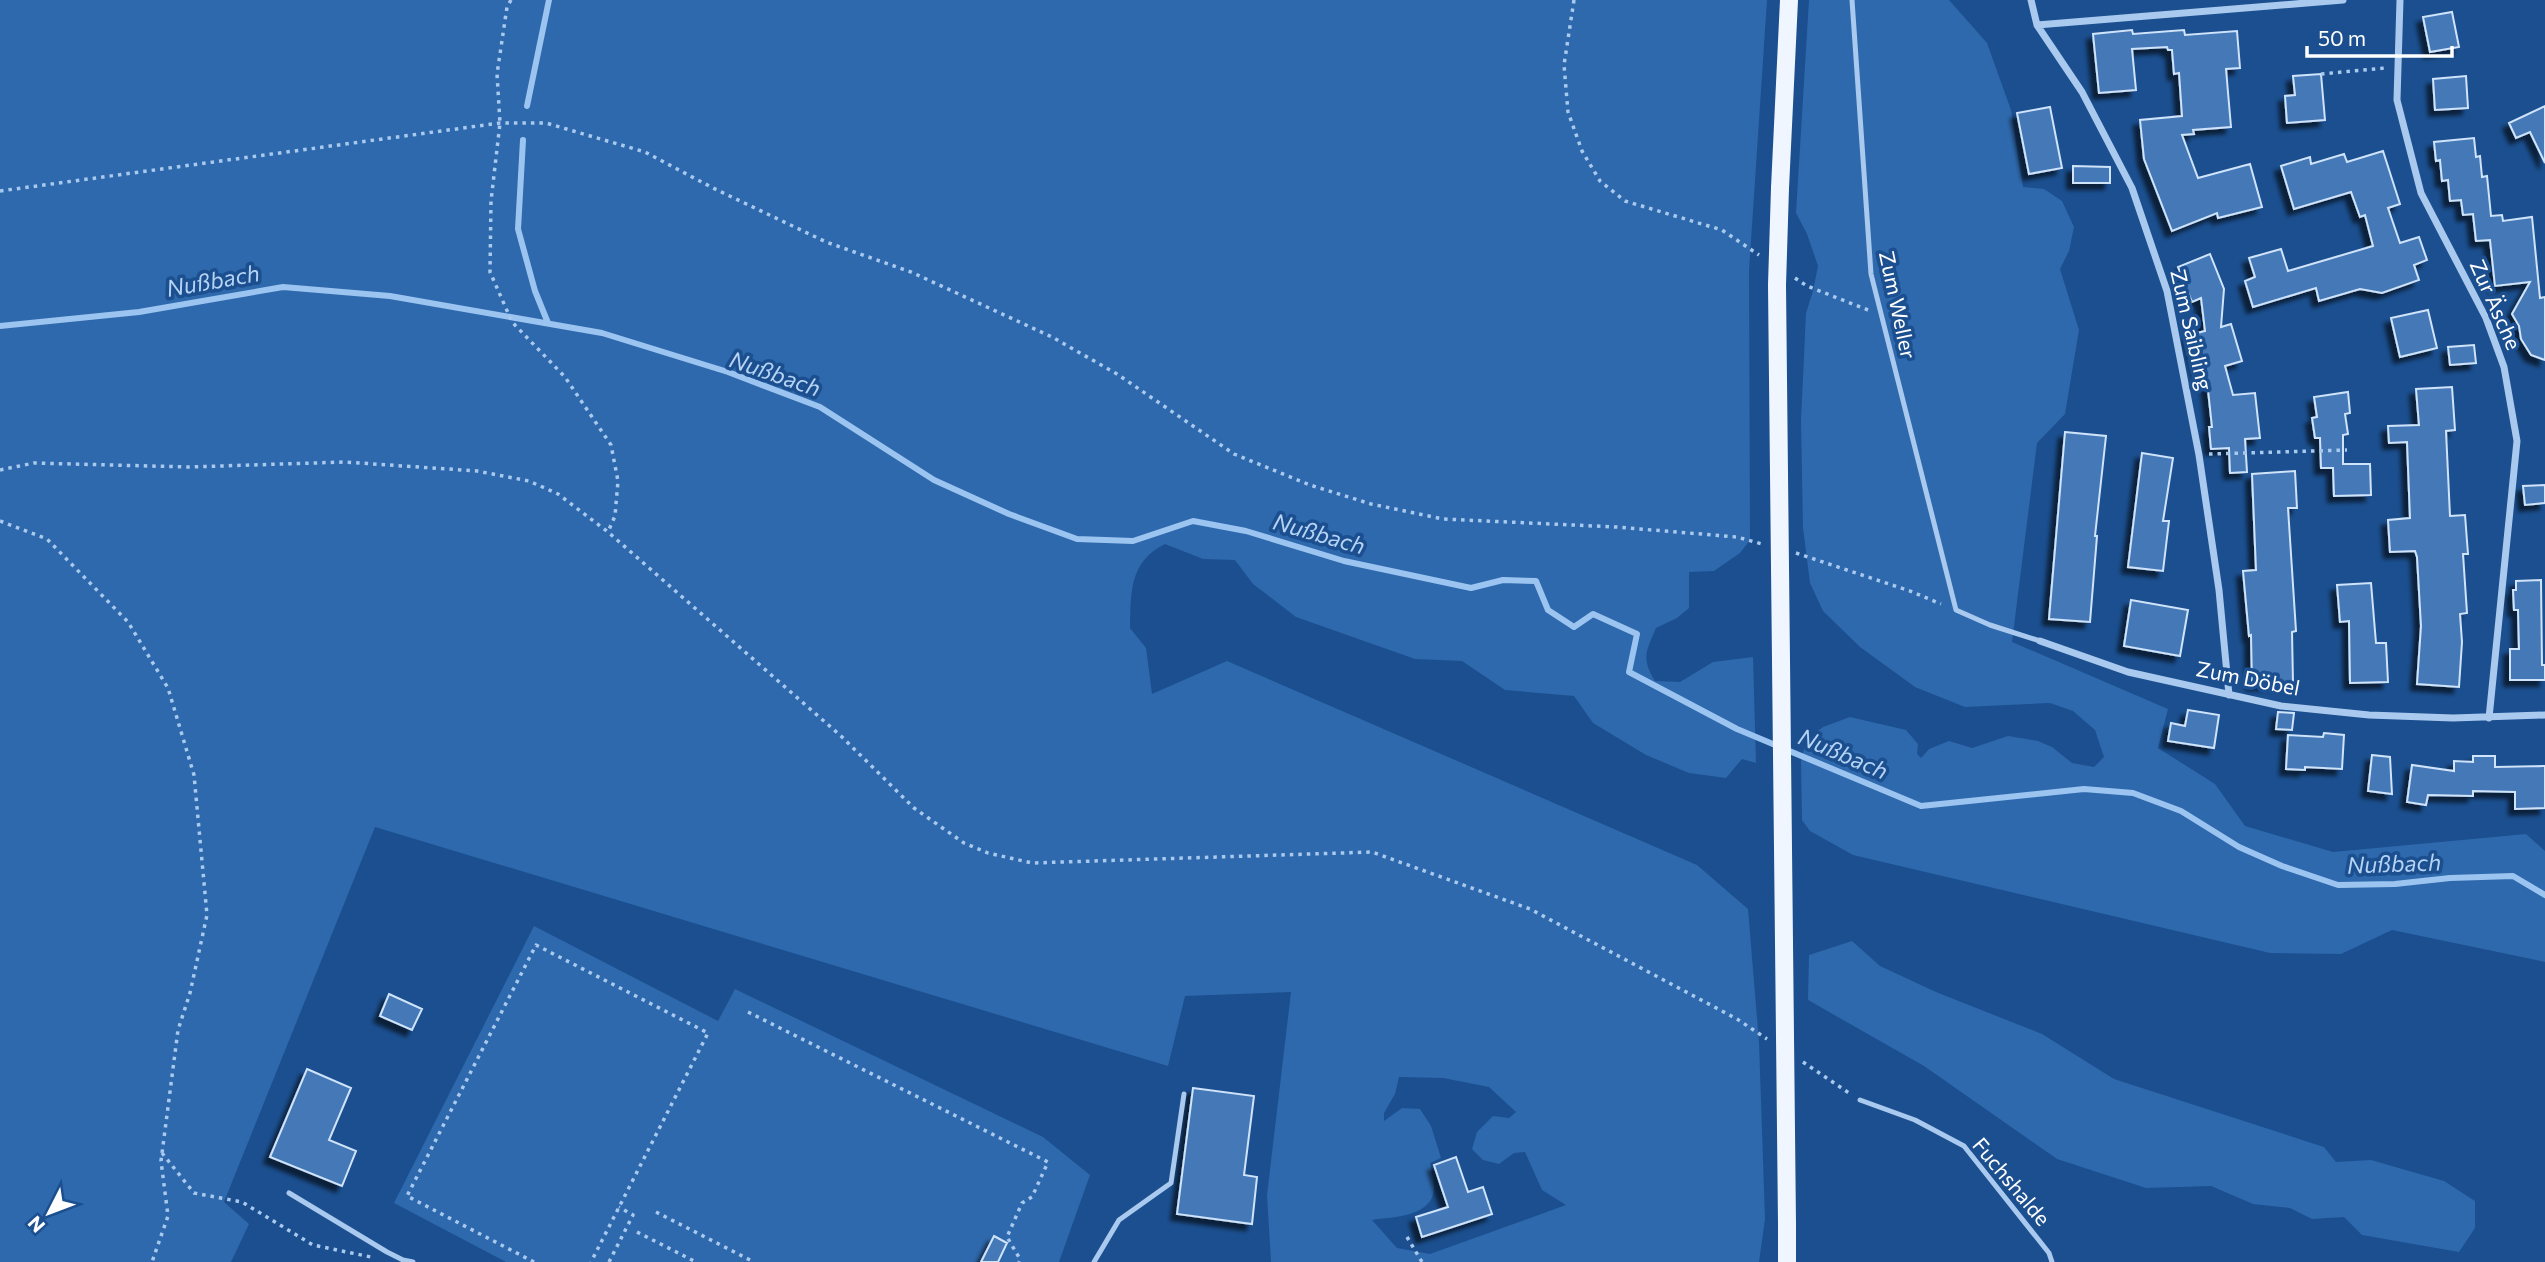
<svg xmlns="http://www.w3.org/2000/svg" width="2545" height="1262" font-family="Commissioner,sans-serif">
	<defs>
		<filter id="shadow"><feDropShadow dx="-6" dy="6" stdDeviation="2" flood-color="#0009"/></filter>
	</defs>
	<rect width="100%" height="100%" fill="#1b4f8f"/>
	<path fill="#2e69ad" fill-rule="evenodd" d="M0,0H1767L1749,271L1750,540L1740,553L1714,571L1689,572V608L1677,618L1656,628C1646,652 1641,658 1655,681L1680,682L1713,662L1753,657L1756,763L1742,759L1726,778L1689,773L1646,755L1593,723L1574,696L1505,690L1462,661L1415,659L1296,617L1253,584L1235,560L1203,559L1165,544C1129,562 1131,592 1130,628L1146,648L1152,694L1227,661L1697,865L1748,909L1759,1042L1765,1219L1759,1262H1271L1267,1195L1291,992L1185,996L1168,1066L375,827L224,1202L249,1224L231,1262H0ZM1399,1077L1443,1078L1489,1087L1516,1112L1509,1118L1493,1116L1477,1132L1472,1149L1483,1160L1499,1164L1514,1153L1525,1152L1542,1190L1566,1205L1430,1254L1397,1248L1372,1220C1394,1217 1435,1217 1434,1186C1434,1178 1431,1170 1430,1163L1441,1158L1431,1126L1420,1109L1402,1108L1384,1121V1113L1395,1094Z
		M1809,0H1949L1987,43L2011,110L2023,187L2044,189L2062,201L2074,227L2069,251L2060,269L2079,330L2065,414L2037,443L2012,642L2168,709L2158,748L2215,784L2245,826L2333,852L2526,834L2545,851V962L2392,930L2341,954L2270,953L1853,855L1810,831L1802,820L1801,762L1806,740L1823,727L1850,717L1906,730L1918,744L1917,754L1921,758L1929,749L1949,741L1972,748L2008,736L2038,741L2052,747L2072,763L2094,767L2104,757L2095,730L2073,711L2050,703L1965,707L1915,687L1860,647L1823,611L1810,583L1803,528L1801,421L1806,313L1813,291L1818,266L1807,234L1796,213Z
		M534,926L718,1021L735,989L1043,1137L1090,1175L1059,1262H506L394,1203Z
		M1852,941L1880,966L1936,992L2042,1034L2114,1079L2324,1147L2336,1162L2371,1160L2444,1181L2475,1201V1228L2459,1252L2362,1235L2344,1217L2312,1219L2290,1208L2253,1204L2211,1186L2146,1188L2057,1159L1924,1066L1808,1000L1809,955Z"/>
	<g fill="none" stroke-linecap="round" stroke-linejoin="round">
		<path stroke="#9cc4f0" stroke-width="6" d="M527,106L549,0
			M523,140L518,229L535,291L548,323
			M0,326L139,312L283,287L390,296L602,333L728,372L820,407L934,480L1009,514L1077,539L1133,541L1193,521L1246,531L1344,561L1471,588L1503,580L1536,581L1548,610L1574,627L1593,614L1637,634L1629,672L1737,729L1921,806L2084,789L2133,793L2181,811L2239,847L2282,866L2338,885L2395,884L2450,878L2513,876L2545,895"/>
	</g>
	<path fill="#4478b7" stroke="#cfe3fa" stroke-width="2" filter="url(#shadow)" d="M2452,12L2459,47L2430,52L2423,17Z
		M2132,30L2133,34L2184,30L2185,35L2237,31L2240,68L2226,69L2231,127L2193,130L2194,134L2182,135L2198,178L2250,164L2262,207L2218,218L2217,213L2172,231L2144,159L2140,120L2182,116L2179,73L2174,74L2172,50H2168L2167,47L2132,49L2136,90L2099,93L2093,34Z
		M2321,74L2325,120L2287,123L2285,96L2295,95L2293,76Z
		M2466,76L2468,108L2435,110L2433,79Z
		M2545,106V163L2530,132L2516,138L2509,123Z
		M2050,107L2062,168L2029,174L2017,113Z
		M2474,138L2476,157L2480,156L2482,177L2487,176L2491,216L2502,215L2503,221L2532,217L2540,298L2545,297V360L2531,355L2521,339L2519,326L2512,314L2530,282L2495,286L2490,240L2476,241L2473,214L2463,215L2461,200L2450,201L2448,180L2442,181L2440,160L2436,161L2434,142Z
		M2383,151L2400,204L2388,208L2400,243L2419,237L2427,260L2414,265L2419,280L2382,293L2360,289L2319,301L2316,288L2253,307L2245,281L2255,277L2249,258L2281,249L2288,271L2373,246L2365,215L2360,217L2351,192L2294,209L2281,166L2310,157L2311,164L2344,154L2347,162Z
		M2073,166L2110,167V183H2073Z
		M2210,254L2224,289L2221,327L2231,324L2242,361L2225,366L2233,395L2255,393L2260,438L2245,439L2247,472L2230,473L2229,448L2211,449L2209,427H2212L2207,381L2202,382L2189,335L2205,331L2201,298L2192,302L2178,267Z
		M2428,310L2437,348L2400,357L2391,318Z
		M2474,345L2476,363L2450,365L2448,347Z
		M2452,387L2455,430L2446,431L2450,516L2465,515L2468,554H2463L2467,613L2460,614L2462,642L2459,687L2417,684L2421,626L2417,557L2415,551L2390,552L2388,520L2410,518L2407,442L2389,443L2388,426L2419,425L2416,389Z
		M2348,392L2350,413L2345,414L2348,434L2343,435V464H2370L2371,495L2334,496L2333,468H2321L2320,438H2315L2312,418L2317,417L2314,397Z
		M2065,432L2106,436L2095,536H2097L2090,622L2049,619Z
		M2142,453L2173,458L2163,521H2169L2163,571L2128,567Z
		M2295,471L2297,508H2288L2296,631L2292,632L2293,683L2252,684L2251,635L2249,636L2243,571L2256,570L2252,474Z
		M2545,485V503L2525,505L2523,486Z
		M2541,580L2542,665H2545V680H2510V649H2519L2518,610H2514L2513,590H2516V581Z
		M2371,583L2376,643H2386L2388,682L2350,683L2349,621L2340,622L2337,585Z
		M2131,600L2188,610L2180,656L2124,646Z
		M2188,710L2219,715L2214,748L2168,741L2171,723L2185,726Z
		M2278,712L2294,713L2292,730L2276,729Z
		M2324,733L2344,735L2342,769L2305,767V770L2286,769L2288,735L2323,737Z
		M2372,755L2390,757L2392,794L2368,791Z
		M2473,756H2495V767L2545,766V808L2515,809V792L2473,791V796L2428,795L2426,805L2407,802L2412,765L2454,771V761L2473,762Z
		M389,994L422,1009L412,1030L380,1016Z
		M307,1069L351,1088L329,1140L356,1151L342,1186L270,1157Z
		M1193,1088L1254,1096L1244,1175L1257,1177L1252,1224L1177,1214Z
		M1456,1157L1468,1192L1483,1187L1492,1214L1422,1237L1416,1217L1448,1207L1434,1165Z
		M994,1236L1007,1243L998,1262H981Z"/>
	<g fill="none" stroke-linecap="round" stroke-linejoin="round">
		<path stroke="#a9c9ee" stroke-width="3.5" stroke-dasharray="3.5 5" stroke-linecap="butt" d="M511,0L507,7L497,74L500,123L491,201L490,272L512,322L565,377L611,445L618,481L615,516L608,532
			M1574,0L1564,65L1568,112L1582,151L1600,181L1625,201L1722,230L1759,255
			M2321,74L2385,68
			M0,191L500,123H546L645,152L713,188L826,242L911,272L1052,337L1117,374L1234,454L1310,485L1371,504L1443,519L1616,527L1737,537L1762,544
			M1795,278L1807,286L1868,310
			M2209,454L2347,450
			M0,470L34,463L189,467L345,462L477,471L529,481L558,494L608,532L841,736L914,808L964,843L988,853L1032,863L1372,852L1530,909L1737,1019L1767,1039
			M0,521L47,539L128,622L168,688L194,775L207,915L190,993L178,1030L161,1161L168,1216L152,1262
			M1796,553L1910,591L1941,604
			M748,1012L1048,1162L1032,1197L1022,1203L1007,1237L1020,1259L1019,1262
			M1803,1062L1852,1095
			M162,1153L194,1193L242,1202L313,1245L371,1257
			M656,1212L754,1262
			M637,1232L696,1262
			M1407,1237L1422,1262
			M534,1262L407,1196L536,945L708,1033L591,1262
			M609,1262L633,1215L619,1207"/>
		<path stroke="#a9c9ee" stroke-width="5" d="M1852,0L1871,274L1956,610L1990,625L2040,641
			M1860,1100L1915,1120L1964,1146L2049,1253L2052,1262
			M289,1193L387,1252L403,1260L413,1262
			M1094,1262L1119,1220L1171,1183L1184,1094"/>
		<path stroke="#a9c9ee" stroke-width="7" d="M2031,0L2037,25L2082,92L2132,188L2167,291L2199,455L2219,590L2229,695
			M2400,0L2397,100L2421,193L2486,318L2504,367L2517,441L2489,718
			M2037,25L2343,0
			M2040,641L2128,672L2281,706L2369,715L2453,718L2545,715"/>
		<path stroke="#f0f6ff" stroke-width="18" d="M1780,188L1789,0
			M1787,1262V1224"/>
		<path stroke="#f0f6ff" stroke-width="18" d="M1780,188L1777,285L1787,1224"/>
	</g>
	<g text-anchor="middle" stroke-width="7" stroke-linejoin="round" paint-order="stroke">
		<g font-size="21" fill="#fff" stroke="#1b4f8f">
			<text transform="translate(1897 305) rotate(78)" y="7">Zum Weller</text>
			<text transform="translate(2495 305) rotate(66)" y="7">Zur Äsche</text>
			<text transform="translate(2191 330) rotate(77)" y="7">Zum Saibling</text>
			<text transform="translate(2248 679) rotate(11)" y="7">Zum Döbel</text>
			<text transform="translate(2011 1182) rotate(50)" y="7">Fuchshalde</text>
		</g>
		<g font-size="23" font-style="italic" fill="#b5d3f5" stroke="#1b4f8f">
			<text transform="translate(213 281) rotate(-10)" y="8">Nußbach</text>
			<text transform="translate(775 374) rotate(19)" y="8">Nußbach</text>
			<text transform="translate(1319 534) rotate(16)" y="8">Nußbach</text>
			<text transform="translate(1843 754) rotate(23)" y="8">Nußbach</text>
			<text transform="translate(2394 864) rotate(-2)" y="8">Nußbach</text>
		</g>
	</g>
	<g transform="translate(49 1213) rotate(228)" stroke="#1b4f8f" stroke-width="5" paint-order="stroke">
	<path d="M0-5L12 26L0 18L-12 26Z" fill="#ffffff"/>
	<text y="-10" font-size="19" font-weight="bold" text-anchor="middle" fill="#ffffff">N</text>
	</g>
	<path d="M2307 46v10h145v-10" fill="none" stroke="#ffffff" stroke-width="3.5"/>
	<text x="2318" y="46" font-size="21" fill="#ffffff" stroke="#1b4f8f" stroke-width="5" paint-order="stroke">50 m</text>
</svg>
